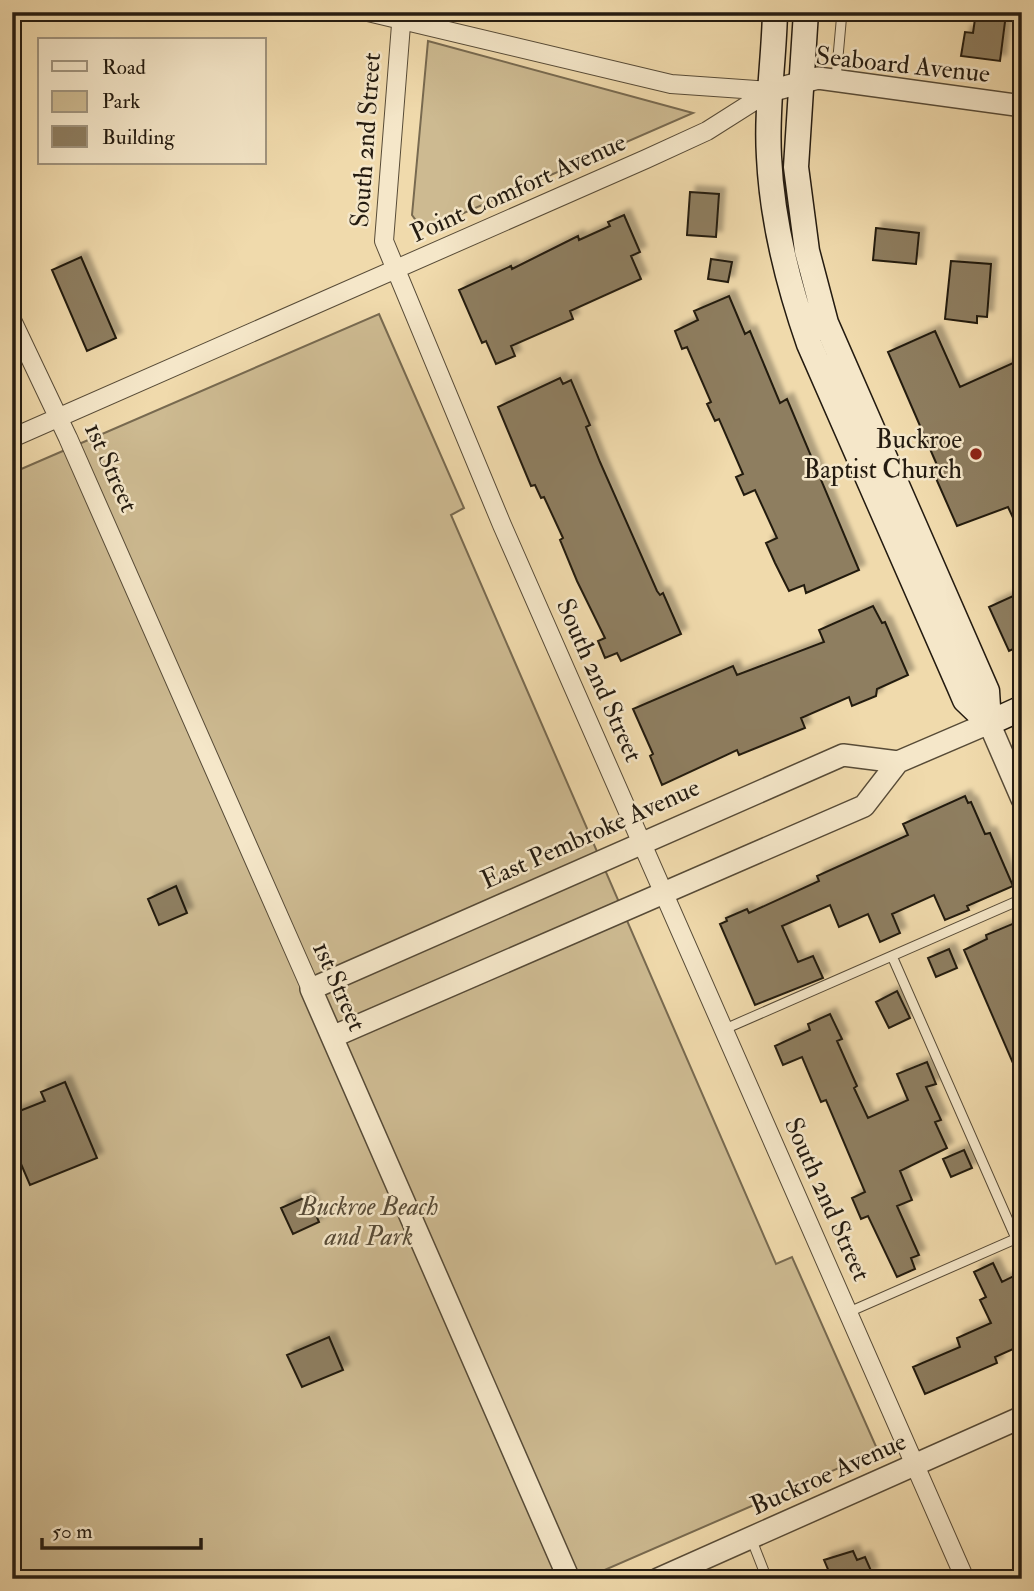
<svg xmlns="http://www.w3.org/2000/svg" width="1034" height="1591" font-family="'IM FELL Double Pica',serif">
	<defs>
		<filter id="shadow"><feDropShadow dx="6" dy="-6" stdDeviation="2" flood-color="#0004"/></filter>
	</defs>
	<rect width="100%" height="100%" fill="#f0daac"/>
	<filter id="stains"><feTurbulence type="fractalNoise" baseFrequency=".00286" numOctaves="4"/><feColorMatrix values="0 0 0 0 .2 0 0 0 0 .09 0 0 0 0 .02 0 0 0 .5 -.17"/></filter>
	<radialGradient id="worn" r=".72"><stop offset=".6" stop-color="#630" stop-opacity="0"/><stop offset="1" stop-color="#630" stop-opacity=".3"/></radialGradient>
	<path fill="#cdba91" stroke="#786a50" stroke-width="2" d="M428,41L693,113L434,226H420L412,215Z
		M379,314L464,508L451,515L776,1264L792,1257L878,1451L584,1579H12V473Z"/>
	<path fill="#8e7e61" stroke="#241b10" stroke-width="2" filter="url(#shadow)" d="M976,12L1006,14L1000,61L961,56L965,32L973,33Z
		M690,192L719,194L716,237L687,235Z
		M624,215L640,252L631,256L641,279L570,311L573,319L511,346L515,356L496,364L486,341L482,343L459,290L511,266L512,269L578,236L579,240L610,226L608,222Z
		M876,228L919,233L916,264L873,260Z
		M81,257L116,338L87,351L52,270Z
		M711,259L732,262L728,282L708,279Z
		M951,261L991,264L987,317L977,316V323L945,319Z
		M729,296L745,334L750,331L780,403L787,399L859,570L806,593L804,585L789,591L775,563L766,543L777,538L755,490L744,495L736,477L743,474L719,419L715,421L707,404L711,402L687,347L682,349L675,331L698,320L694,311Z
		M935,331L960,387L1022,359V537L1008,507L957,526L931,467L937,465L888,352Z
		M560,378L563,384L571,380L590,425L586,427L600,462L657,591L660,595L663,593L681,634L621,661L617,653L605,658L598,641L605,638L577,581L560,540L563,538L544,497L541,498L535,485L531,486L498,407Z
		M1022,592V645L1009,651L989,607Z
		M873,606L882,623L885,622L908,675L877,689L876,696L852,706L849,697L801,718L805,728L739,755L737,750L662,785L650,756L653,754L633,709L733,666L737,675L824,642L819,630Z
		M965,796L968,803L971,802L985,834L990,833L1013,886L967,906L969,910L945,920L934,895L892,914L900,933L880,942L868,914L839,927L830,905L782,926L798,962L813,956L823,978L755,1005L720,924L727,921L726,918L747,909L749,913L819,881L817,876L908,835L903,824Z
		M176,886L187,913L159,925L148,899Z
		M1022,920V1084L964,950L987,939L986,935Z
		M949,949L957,968L936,977L928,958Z
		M897,991L910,1018L889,1028L876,1002Z
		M830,1014L842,1039L837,1041L857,1086L854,1088L868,1118L908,1100L897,1074L927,1062L936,1084L926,1087L941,1120L935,1122L947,1148L900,1171L912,1200L897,1206L919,1255L911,1258L915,1269L897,1277L868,1216L861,1219L852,1198L865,1192L826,1100L821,1102L802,1057L783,1065L775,1046L810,1030L808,1024Z
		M65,1082L97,1158L30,1185L12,1143V1114L45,1101L41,1092Z
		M964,1150L972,1168L951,1177L943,1159Z
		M308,1196L319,1222L293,1234L281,1208Z
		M993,1263L1002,1282L1022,1272V1345L995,1357L997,1363L925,1394L913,1367L960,1347L957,1338L991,1323L980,1300L986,1297L974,1272Z
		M329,1337L343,1370L302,1387L287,1355Z
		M853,1551L857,1560L865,1557L872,1573L860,1579H832L824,1560Z"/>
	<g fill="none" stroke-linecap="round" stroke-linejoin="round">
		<g stroke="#574b37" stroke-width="11">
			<path id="service" d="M836,79L842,12
				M892,956L1022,1252
				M725,1029L1022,899
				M849,1312L1022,1236
				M751,1538L767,1579"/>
		</g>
		<g stroke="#574b37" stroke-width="20">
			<path id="minor" d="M368,12L671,84L770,91
				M402,12L384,241L502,525L965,1579
				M12,320L68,438L311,989
				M12,438L646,159L707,131L770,91"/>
		</g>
		<g stroke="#574b37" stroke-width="24">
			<path id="tertiary" d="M770,91L818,78L1022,106
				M332,1037L864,806L898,762L989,723L1022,799
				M569,1579L311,989L843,755L898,762
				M658,1579L1022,1417"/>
		</g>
		<g stroke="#241b10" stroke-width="27">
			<path id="secondary" d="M775,12C774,60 766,109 769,157C772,220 788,284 809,344L959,686L965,700L989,723
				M806,12L796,167L807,251L826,323L987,691L989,723
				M989,723L1022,708"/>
		</g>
		<use href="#service" stroke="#f5e7c9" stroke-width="9"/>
		<use href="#minor" stroke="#f5e7c9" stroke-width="18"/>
		<use href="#tertiary" stroke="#f5e7c9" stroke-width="21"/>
		<use href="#secondary" stroke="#f5e7c9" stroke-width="24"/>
	</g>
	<circle fill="#8f2418" stroke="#f5e7c9" stroke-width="2.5" cx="976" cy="454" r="7"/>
	<g text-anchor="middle" stroke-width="5" stroke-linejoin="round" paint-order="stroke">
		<g font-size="26" fill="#241b10" stroke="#f5e7c9">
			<text transform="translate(903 64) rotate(6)" y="9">Seaboard Avenue</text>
			<text transform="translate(365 140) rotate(-86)" y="9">South 2nd Street</text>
			<text transform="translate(518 187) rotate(-24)" y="9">Point Comfort Avenue</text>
			<text transform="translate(112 467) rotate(66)" y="9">1st Street</text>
			<text transform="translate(600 680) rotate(66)" y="9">South 2nd Street</text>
			<text transform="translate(590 833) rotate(-24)" y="9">East Pembroke Avenue</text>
			<text transform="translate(340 986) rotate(66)" y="9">1st Street</text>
			<text transform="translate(828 1199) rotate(66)" y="9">South 2nd Street</text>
			<text transform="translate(828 1473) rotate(-24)" y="9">Buckroe Avenue</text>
		</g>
		<g font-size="26" fill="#241b10" stroke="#f5e7c9" text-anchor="end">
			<text x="962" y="448">Buckroe<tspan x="962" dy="30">Baptist Church</tspan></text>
		</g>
		<g font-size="26" font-style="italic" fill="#574b37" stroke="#f5e7c9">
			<text x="369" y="1215">Buckroe Beach<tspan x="369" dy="30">and Park</tspan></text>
		</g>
	</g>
	<rect width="1034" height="1591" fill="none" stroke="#f0daac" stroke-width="42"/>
	<rect x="14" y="14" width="1006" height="1563" fill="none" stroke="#241b10" stroke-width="3.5"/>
	<rect x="21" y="21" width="992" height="1549" fill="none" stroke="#241b10" stroke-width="2"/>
	<rect x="38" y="38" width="228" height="126" fill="#f5e7c9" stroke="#a1957f" stroke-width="2"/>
	<rect x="52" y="61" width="35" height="10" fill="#f5e7c9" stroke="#a1957f" stroke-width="2"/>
	<text x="102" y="74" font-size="21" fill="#241b10">Road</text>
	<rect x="52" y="91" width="35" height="21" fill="#cdba91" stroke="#a1957f" stroke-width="2"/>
	<text x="102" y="108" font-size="21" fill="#241b10">Park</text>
	<rect x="52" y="126" width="35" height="21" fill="#8e7e61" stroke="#a1957f" stroke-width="2"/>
	<text x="102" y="144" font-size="21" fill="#241b10">Building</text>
	<path d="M42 1538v10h159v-10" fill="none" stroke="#241b10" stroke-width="3.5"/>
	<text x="52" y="1538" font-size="21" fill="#241b10" stroke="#f5e7c9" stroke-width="5" paint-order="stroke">50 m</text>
	<rect width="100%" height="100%" filter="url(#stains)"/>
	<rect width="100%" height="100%" fill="url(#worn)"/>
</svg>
